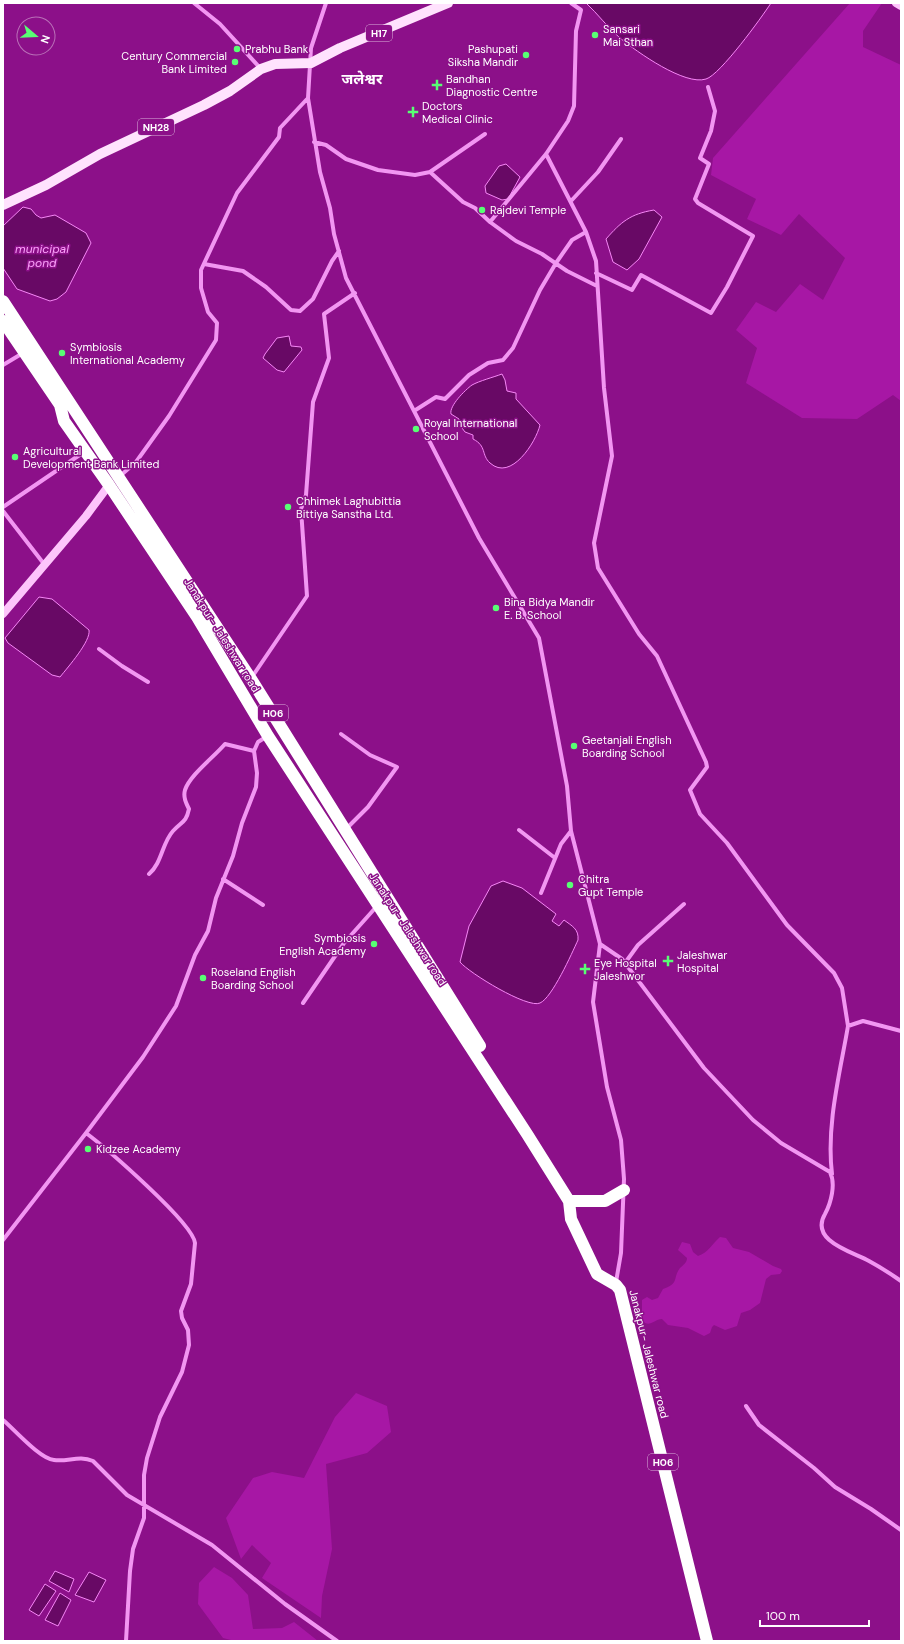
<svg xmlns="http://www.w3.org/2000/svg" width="904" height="1644" font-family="'DM Sans','Noto Sans Devanagari',sans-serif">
	<rect width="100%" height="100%" fill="#8c1089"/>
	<path fill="#a717a5" d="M850,3H882L863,31V47L901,65V401L893,395L857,419L802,418L746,383L757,348L736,330L756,302L776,312L800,284L823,300L845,258L799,214L781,235L747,219L756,199L711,175L713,158Z
		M720,1237L726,1238L733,1248L749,1252L773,1266L781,1269L782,1271L780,1274L771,1275L766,1279L760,1303L750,1310L741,1313L737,1326L725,1330L714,1325L712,1327L710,1333L704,1336L688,1328L668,1325L662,1319C654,1319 649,1329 642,1320V1300L647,1297L652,1300L658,1298L663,1289C680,1283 672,1279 680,1268C683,1265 687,1263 687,1258L678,1250L682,1242L690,1244L693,1252L698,1256C708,1253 712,1244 720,1237Z
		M356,1393L387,1406L391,1432L367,1453L326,1464L332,1549L322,1596L321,1618L262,1578L271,1563L252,1545L241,1559L226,1518L253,1478L272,1472L304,1478L335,1417Z
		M214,1567L232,1578L248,1595L253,1629L282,1628L294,1622L318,1641H235L223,1638L198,1604L199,1583Z"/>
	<path fill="#680965" stroke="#f687f6" d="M586,3H771C762,17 720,75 706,79C685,86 637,52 620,38C608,28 598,14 586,3Z
		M506,164L520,177L508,199L502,200L486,193L485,186L499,166Z
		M23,207L31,209L36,215L41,218L55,215L86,233L91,243L66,292L57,299L50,301L17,289L3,268V226Z
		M654,210L662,217L639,259L627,270L613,262L606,239C621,222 630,214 654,210Z
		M289,336L291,346L301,347L302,350L284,372L277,370L263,358L265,354L277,338Z
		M502,374L505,380L507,391L516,393V399L540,425C536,442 511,482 490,463C481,455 487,446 473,439V435L465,432L459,424V419L451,414C449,406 465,390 472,385C479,381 494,377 502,374Z
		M39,597L52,599L89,630C91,641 68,667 60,677L52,675L8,643L5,638Z
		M503,881L522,888L556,914L552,921L559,926L564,920C572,926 579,929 578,940C572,953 552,998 540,1003C528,1009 469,973 460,962L469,926L491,886Z
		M55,1571L74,1579L69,1592L49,1581Z
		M89,1572L106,1580L94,1602L75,1595Z
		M45,1584L56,1591L39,1616L29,1610Z
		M60,1593L71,1600L58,1626L45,1620Z"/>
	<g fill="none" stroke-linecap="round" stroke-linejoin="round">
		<path stroke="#f296f2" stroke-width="4" d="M194,3L220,24L261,69
			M326,3L311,48L308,98L320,172L330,208L334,234L346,278L479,538L539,638L567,786L571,831L600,944L593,1002L607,1087L621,1140L624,1179L621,1253L616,1282
			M314,142L326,145L346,159L378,170L415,175L430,172L485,134
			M546,154L586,232L596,261L604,388L612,456L594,543L598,568L639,634L657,656L706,762L707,767L690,790L700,814L727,843L787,925L834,973L842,988L848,1026L863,1021L901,1031
			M430,172L463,202L475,208L490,222L546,154L568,121L574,106L576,31L581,10L571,3
			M571,201L598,172L621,139
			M490,222L516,241L542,254L567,271L597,286
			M204,264L243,271L266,287L291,310L300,311L313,299L332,261L339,251
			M596,273L632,290L641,275L711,313L727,287L753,236L698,203L695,199L709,164L700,158L711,131L715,111L708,87
			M3,365L23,353
			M414,411L436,397L445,399L469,375L488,363L503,360L513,348L540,290L556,263L572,240L586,232
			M120,476L136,462L169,416L216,340L217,323L208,312L201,288V270L237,193L279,137L280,128L308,98
			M3,507L84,452
			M3,511L44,564
			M99,649L122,666L148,682
			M252,677L307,596L301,509L306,495L313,402L329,358L324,314L355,293
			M341,734L370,755L397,767L368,807L346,829
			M519,830L555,858
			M149,874C162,863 162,843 173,831C182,821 186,823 189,809C186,803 183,797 185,790C190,775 214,757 225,744L254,751
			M223,879L263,905
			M541,893L561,844L571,831
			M600,944L622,959L704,1068L753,1120L781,1143L830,1172C836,1184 831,1203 825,1214C809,1241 853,1252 869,1261C880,1267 891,1274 901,1281
			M625,963L638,945L684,904
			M303,1003L344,943L377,906
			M86,1133C106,1148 193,1223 195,1243L191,1284L181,1311L182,1318L188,1330L189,1345L182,1372L160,1417L147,1458L144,1475V1518L133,1549L130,1571L126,1641
			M832,1174C826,1125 840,1073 848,1026
			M3,1240L86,1133L143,1057L176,1006L195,955L208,931L216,898L233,856L242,823L256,787L257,773L254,751L258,742L266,737
			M746,1406L759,1425L814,1468L835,1487L871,1509L901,1530
			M3,1420C14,1429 40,1459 54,1460C68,1462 79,1455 93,1461L127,1495L212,1545L285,1604L337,1641"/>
		<path stroke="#fdc5fb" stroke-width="8" d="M896,3L901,6
			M3,614L86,516L109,485"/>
		<path stroke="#ffe2fd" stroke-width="10" d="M3,205L46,185L100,154L204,105L230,91L261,69L275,64L311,63L340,48L448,3"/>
		<path stroke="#fff" stroke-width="12" d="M3,301L251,679L480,1046
			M3,321L60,405L64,421L109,485L197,617L268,736L527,1134L569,1201L571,1219L597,1274L616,1285L620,1290L707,1641
			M569,1201H605L624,1190"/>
	</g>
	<g fill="#58ff74" stroke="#8c1089" stroke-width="1.5">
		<circle cx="595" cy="35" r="4"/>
		<circle cx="237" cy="49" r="4"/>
		<circle cx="526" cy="55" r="4"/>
		<circle cx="235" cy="62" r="4"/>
		<path d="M435 79h4v4h4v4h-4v4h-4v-4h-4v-4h4z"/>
		<path d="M411 106h4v4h4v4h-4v4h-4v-4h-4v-4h4z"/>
		<circle cx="482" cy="210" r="4"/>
		<circle cx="62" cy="353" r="4"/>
		<circle cx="416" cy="429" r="4"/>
		<circle cx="15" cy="457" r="4"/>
		<circle cx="288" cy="507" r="4"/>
		<circle cx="496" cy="608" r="4"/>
		<circle cx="574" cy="746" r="4"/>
		<circle cx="570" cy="885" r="4"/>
		<circle cx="374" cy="944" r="4"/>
		<path d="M666 955h4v4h4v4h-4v4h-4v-4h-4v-4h4z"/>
		<path d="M583 963h4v4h4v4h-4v4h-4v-4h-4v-4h4z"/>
		<circle cx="203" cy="978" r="4"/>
		<circle cx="88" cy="1149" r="4"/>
	</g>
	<g text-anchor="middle" stroke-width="3" stroke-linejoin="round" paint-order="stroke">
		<g fill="#8c1089" stroke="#dcb7dc" stroke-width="1">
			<rect x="366" y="25" width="26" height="16" rx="3"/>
			<rect x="138" y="119" width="36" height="16" rx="3"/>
			<rect x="258" y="705" width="30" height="16" rx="3"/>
			<rect x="648" y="1454" width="30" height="16" rx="3"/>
		</g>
		<g font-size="10" font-weight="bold" fill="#fff">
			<text x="379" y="37">H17</text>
			<text x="156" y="131">NH28</text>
			<text x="273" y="717">H06</text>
			<text x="663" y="1466">H06</text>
		</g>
		<g font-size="11" fill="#fff" stroke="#8c1089" text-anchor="start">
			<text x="603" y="33">Sansari<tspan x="603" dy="13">Mai Sthan</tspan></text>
			<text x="245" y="53">Prabhu Bank</text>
			<text x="518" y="53" text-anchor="end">Pashupati<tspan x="518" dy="13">Siksha Mandir</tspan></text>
			<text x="227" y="60" text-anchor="end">Century Commercial<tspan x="227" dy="13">Bank Limited</tspan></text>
			<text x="446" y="83">Bandhan<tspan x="446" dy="13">Diagnostic Centre</tspan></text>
			<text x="422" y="110">Doctors<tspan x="422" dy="13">Medical Clinic</tspan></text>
			<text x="490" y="214">Rajdevi Temple</text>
			<text x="70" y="351">Symbiosis<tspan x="70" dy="13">International Academy</tspan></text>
			<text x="424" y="427">Royal International<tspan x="424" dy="13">School</tspan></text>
			<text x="23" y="455">Agricultural<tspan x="23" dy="13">Development Bank Limited</tspan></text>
			<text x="296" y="505">Chhimek Laghubittia<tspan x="296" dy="13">Bittiya Sanstha Ltd.</tspan></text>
			<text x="504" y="606">Bina Bidya Mandir<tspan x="504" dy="13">E. B. School</tspan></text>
			<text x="582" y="744">Geetanjali English<tspan x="582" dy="13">Boarding School</tspan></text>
			<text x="578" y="883">Chitra<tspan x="578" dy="13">Gupt Temple</tspan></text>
			<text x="366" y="942" text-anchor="end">Symbiosis<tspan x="366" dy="13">English Academy</tspan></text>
			<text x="677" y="959">Jaleshwar<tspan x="677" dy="13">Hospital</tspan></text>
			<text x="594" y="967">Eye Hospital<tspan x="594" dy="13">Jaleshwor</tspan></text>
			<text x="211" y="976">Roseland English<tspan x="211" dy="13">Boarding School</tspan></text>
			<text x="96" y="1153">Kidzee Academy</text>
		</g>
		<g font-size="11" fill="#fff" stroke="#8c1089">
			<text transform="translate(222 635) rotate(58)" y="4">Janakpur- Jaleshwar road</text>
			<text transform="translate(408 929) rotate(57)" y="4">Janakpur- Jaleshwar road</text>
			<text transform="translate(649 1354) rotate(76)" y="4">Janakpur- Jaleshwar road</text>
		</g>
		<g font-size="12" font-style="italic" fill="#faa2f9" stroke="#8c1089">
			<text x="42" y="253">municipal<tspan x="42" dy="14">pond</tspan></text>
		</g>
		<g font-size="15" font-weight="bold" fill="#fff" stroke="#8c1089">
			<text x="362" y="84">जलेश्वर</text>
		</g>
	</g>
	<rect width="904" height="1644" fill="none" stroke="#ffffff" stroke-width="8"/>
	<g transform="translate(36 36) rotate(109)"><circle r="19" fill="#8c1089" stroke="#ba70b8"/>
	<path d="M0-3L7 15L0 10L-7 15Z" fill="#58ff74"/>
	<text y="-6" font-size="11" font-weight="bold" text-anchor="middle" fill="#ffffff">N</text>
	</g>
	<path d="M760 1620v6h109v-6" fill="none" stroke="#ffffff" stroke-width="2"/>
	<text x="766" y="1620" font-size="12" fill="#ffffff" stroke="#8c1089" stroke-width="3" paint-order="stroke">100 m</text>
</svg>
